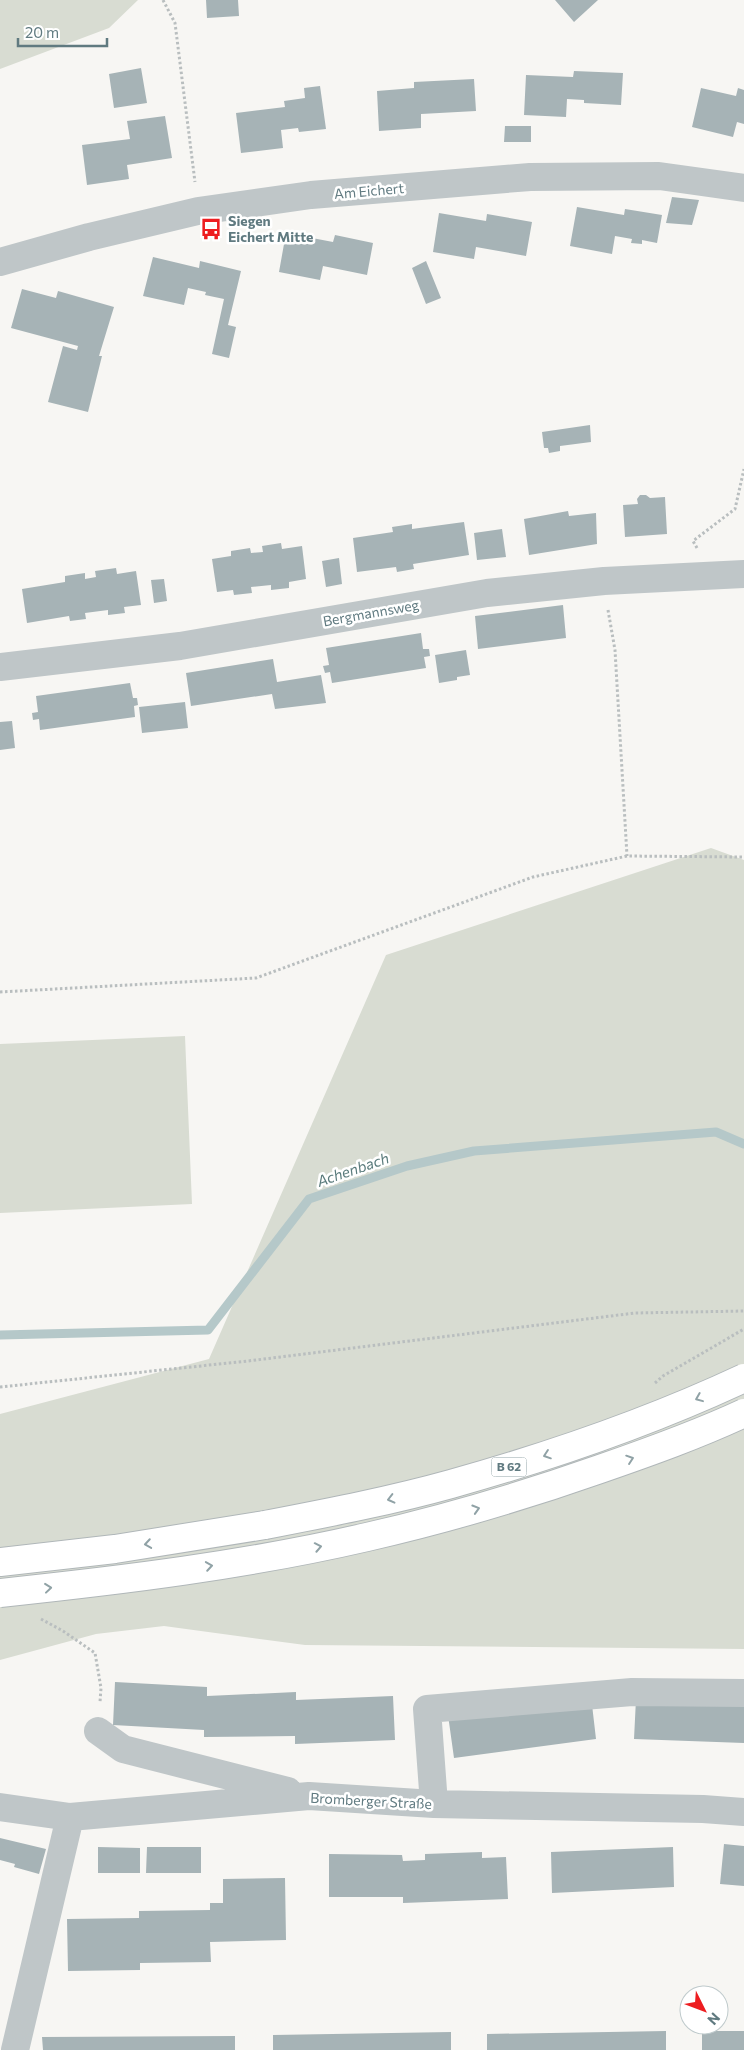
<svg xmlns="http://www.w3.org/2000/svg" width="744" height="2050" font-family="Commissioner,sans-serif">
	<rect width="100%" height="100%" fill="#f7f6f3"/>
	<path fill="#d8dcd2" d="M0,0H138L109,28L0,69Z
		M711,848L744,860V1649L305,1645L164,1626L96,1634L0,1660V1414L209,1359L386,955Z
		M185,1036L192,1204L0,1213V1044Z"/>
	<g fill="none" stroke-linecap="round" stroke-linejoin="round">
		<path stroke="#b5c8c9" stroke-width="9" d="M0,1335L208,1330L309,1199L407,1166L474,1151L716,1132L744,1144"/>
	</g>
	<path fill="#a6b3b6" d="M206,0H238L239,16L207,18Z
		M555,0H598L574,22Z
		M141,68L147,103L114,108L109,74Z
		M574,71L623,73L621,105L584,103V100L567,99L566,117L524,115L526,75L573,77Z
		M474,79L476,111L421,114V128L379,131L377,91L414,88V82Z
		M320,86L326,129L299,132L298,128L281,130L283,148L241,153L236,113L285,107L284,101L305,98L304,88Z
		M701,88L736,96L738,88L744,90V124L737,122L733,137L692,127Z
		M165,116L172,158L127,165L129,179L87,185L82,145L130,139L127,121Z
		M505,126H531V142H504Z
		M672,197L699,200L692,225L666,223Z
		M577,207L624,215L625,209L662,215L657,243L642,240V244L631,243L632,239L615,236L612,254L570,246Z
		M439,213L486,221L487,214L532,222L526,256L476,247L474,259L433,252Z
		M286,233L333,242L335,235L373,243L367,275L323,266L320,280L279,272Z
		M153,257L199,268L200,261L241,271L228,325L236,327L229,358L212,354L224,299L205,295L206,292L188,288L184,305L143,296Z
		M426,261L441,298L426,304L412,268Z
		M22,289L56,298L58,291L114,307L99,356H102L88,412L48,402L63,346L77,350L78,346L11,328Z
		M590,425L591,442L560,446V451L549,453L548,448H544L542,432Z
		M640,495H646L650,498L665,497L667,534L625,537L623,505L638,504L637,499Z
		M568,511L569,516L596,513L597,544L529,555L524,519Z
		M464,522L469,555L413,564L414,569L397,572L396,567L357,572L353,538L393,532L392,527L412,524V529Z
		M502,529L506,557L477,560L474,533Z
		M281,543L282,549L302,546L306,579L289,582V588L271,590V585L251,587L252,593L234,595L233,590L217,592L212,559L231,556V551L250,548L251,553L263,552L262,546Z
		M339,558L342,584L326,587L322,561Z
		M116,568L117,574L136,571L141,605L124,607L125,613L108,615V610L85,613L86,619L70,621L69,616L27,623L22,589L65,582V576L85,573V579L96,577L95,571Z
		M164,579L167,601L154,603L151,580Z
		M563,605L566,638L478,649L475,616Z
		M421,633L423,649H429L430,656L424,657L426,668L332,683L330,672L325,673L323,666L329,665L326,648Z
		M466,650L470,675L457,677V680L439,683L435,655Z
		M273,659L277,682L321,675L326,703L275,709L272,694L191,706L186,673Z
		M130,683L133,698H137L138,705L134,706L135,717L40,730L39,719L33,720L32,713L38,712L36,696Z
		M185,702L188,728L142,733L139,707Z
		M12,721L15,748L0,750V722Z
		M115,1682L207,1687V1696L296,1692V1700L393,1696L395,1740L295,1744V1736L204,1737V1730L113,1725Z
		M591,1696L596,1739L454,1758L448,1715Z
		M636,1699L744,1703V1743L634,1739Z
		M0,1838L46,1849L39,1874L14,1867L15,1864L0,1860Z
		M724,1844L744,1846V1886L720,1884Z
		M98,1847L140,1848V1873H98Z
		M147,1847H201V1873H146Z
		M673,1847L674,1887L552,1893L551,1852Z
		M482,1852V1858L506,1857L508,1899L403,1903V1897H329V1854L402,1855L403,1861L425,1860V1854Z
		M285,1878L286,1940L210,1942L211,1962L140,1963V1970L68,1971L67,1919L139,1918V1911L210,1910V1903H223V1879Z
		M666,2031V2050H487V2034Z
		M702,2031H744V2050H702Z
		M451,2032V2050H273V2035Z
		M235,2036V2050H43L42,2037Z"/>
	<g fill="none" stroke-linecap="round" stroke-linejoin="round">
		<g stroke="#b0b7b9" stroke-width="30">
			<path id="highway" d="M0,1562L115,1549L265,1525"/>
		</g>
		<path stroke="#b9bebf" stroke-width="3" stroke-dasharray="2.5 2.5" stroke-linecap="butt" d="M163,0L175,23L195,182
			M697,548L693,541L735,509L744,469
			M608,610L615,650L627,856
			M0,992L256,978L533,877L627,856L744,857
			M655,1383L663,1376L744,1329
			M0,1387L248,1361L635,1313L744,1311
			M41,1619L63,1631L95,1653L101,1688L100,1702"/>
		<path stroke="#bfc6c8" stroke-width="28" d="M0,262L89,237L198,211L311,195L530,177L659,176L744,188
			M0,667L180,646L487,593L604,581L744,574
			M98,1731L123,1749L288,1791
			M434,1804L427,1709L632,1692L744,1693
			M0,1807L70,1817L309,1796L434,1804L703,1809L744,1812
			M15,2050L70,1817"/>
		<use href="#highway" stroke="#fff" stroke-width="28"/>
		<g stroke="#b0b7b9" stroke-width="30" stroke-linecap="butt">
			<path id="highway-bridge" d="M265,1525C327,1513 390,1501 451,1484C551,1456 650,1422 744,1378
				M0,1593C123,1580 246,1565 367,1537C446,1519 523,1496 600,1469C649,1452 697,1435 744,1413"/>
		</g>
		<use href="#highway-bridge" stroke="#fff" stroke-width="28"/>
	</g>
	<defs><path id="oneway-chevron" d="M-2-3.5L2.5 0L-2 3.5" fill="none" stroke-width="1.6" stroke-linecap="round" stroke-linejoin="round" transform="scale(1.25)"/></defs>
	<g stroke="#90a2a6">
		<use href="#oneway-chevron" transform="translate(699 1398) rotate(158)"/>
		<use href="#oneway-chevron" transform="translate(547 1455) rotate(161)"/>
		<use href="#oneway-chevron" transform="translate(630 1459) rotate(-19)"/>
		<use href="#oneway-chevron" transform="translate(391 1499) rotate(166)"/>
		<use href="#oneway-chevron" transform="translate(476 1509) rotate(-17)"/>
		<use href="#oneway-chevron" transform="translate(148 1544) rotate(171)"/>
		<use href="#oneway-chevron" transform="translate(318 1547) rotate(-11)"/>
		<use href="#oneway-chevron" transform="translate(209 1566) rotate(-9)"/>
		<use href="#oneway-chevron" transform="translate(48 1588) rotate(-6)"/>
	</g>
	<defs>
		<g id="bus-bare" transform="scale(1.725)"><path d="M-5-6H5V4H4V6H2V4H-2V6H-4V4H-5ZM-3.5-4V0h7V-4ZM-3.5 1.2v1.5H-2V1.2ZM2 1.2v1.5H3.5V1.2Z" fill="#ed1d20" stroke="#fff" stroke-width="2.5" paint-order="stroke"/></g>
	</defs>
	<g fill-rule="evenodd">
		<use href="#bus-bare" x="211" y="229"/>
	</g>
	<g text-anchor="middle" stroke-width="5" stroke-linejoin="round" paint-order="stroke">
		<rect fill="#fff" stroke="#90a2a6" stroke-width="1" x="491.5" y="1457.5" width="35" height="19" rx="4"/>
		<g font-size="12" font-weight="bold" fill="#607a80">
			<text x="509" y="1471">B 62</text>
		</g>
		<g font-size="14" fill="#607a80" stroke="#fff">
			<text transform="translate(369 191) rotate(-5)" y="5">Am Eichert</text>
			<text transform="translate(371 613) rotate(-10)" y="5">Bergmannsweg</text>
			<text transform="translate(371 1801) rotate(3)" y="5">Bromberger Straße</text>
		</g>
		<g font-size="14" font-weight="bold" fill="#607a80" stroke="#fff" text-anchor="start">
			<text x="228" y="226">Siegen<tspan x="228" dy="16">Eichert Mitte</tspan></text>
		</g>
		<g font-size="15" font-style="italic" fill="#5a7b7c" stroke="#fff">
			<text transform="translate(353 1170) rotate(-19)" y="5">Achenbach</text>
		</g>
	</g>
	<g transform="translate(704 2010) rotate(132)"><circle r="24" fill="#ffffff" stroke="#bfcacc"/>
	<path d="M0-4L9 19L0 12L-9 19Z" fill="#ed1d20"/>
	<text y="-8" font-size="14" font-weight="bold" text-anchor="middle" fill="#607a80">N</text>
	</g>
	<path d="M18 38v8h89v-8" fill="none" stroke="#607a80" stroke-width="2.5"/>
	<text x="25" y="38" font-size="15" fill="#607a80" stroke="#ffffff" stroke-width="4" paint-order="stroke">20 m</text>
</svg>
